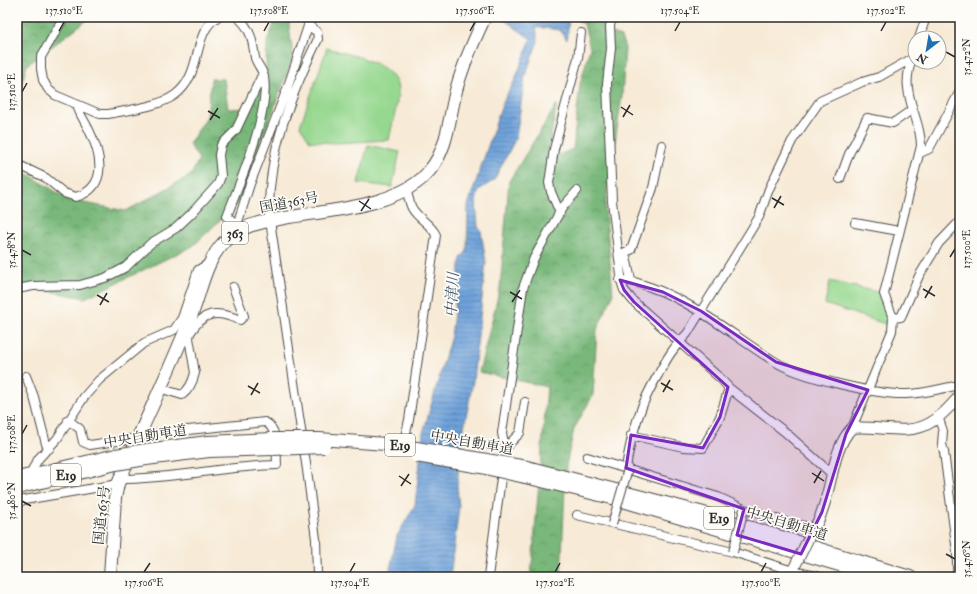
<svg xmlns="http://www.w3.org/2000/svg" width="977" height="594" font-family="'IM FELL Double Pica','Noto Serif JP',serif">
	<defs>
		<pattern id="forest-crowns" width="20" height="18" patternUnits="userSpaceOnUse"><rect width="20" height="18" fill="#79b87a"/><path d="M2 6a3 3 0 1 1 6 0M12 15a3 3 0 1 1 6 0" fill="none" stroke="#639664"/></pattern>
		<pattern id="water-rules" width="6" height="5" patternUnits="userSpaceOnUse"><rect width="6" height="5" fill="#6ea2da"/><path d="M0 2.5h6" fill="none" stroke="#5b84b1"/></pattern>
	</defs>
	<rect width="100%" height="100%" fill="#fdfcf7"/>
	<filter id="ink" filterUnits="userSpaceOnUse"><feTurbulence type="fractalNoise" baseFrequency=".025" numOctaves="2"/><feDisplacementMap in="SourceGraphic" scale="8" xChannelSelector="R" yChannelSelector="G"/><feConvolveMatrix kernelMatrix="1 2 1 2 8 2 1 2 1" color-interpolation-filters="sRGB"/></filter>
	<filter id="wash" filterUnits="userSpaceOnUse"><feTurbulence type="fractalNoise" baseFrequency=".012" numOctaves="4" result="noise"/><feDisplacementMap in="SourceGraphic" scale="16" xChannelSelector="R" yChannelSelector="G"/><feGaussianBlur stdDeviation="0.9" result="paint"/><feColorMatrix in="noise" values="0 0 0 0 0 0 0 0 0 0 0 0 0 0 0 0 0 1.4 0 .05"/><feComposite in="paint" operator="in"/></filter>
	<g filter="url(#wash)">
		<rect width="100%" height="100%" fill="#f7ead6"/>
		<path fill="#97d890" stroke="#61825e" d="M327,48C349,55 394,61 398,89C399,100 391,128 389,140L335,143L310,141L300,126Z
			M368,145L400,152L392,187L358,183Z
			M830,281L881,293L879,298L886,310L888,325L825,304Z"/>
		<path fill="url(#forest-crowns)" stroke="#527252" d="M17,17H91L27,65L19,92L17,93Z
			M268,17H292L289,25L293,57L239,202L193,246L85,298L17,285V167L58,193L79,202L126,211L191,175L199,159L189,144L207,117L211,79H224L228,109L248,108L266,68L267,41L275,22Z
			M573,17H605L602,30L621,37L625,48L622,96L605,206L613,295L597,329L593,395L574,429L566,466L561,577H531L547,387L479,372L500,288L509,181L557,104L546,160L573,149L580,84L590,48L584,24Z"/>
		<path fill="url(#water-rules)" stroke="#4c6682" d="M504,17H569L567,40L560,30L536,27L538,41L525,76L516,138L494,180L479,190L476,201L478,227L481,231L486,262L473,381L462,438L457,485L459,507L450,577H395L390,569L397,536L415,505L423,433L451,336L461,258L467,251L468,205L503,102L514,82L531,39L503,19Z"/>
	</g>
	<g filter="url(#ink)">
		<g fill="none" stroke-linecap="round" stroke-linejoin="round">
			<g stroke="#4a4845" stroke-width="10">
				<path id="minor" d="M64,17L41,57V69L43,80L48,89L55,95L100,114H108C129,110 158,107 175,95C204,74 191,32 218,17
					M612,17L610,26L611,48L607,84L612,201L622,284L624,290L634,302L721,379L729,388L785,432L833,475
					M919,38L926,17
					M920,153L929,149L960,91
					M17,164L46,178L64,193L76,197C109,187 101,154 89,130C85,121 79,114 77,105
					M840,179L849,154L867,118L893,123L913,109
					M560,213L551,192L549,183L554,149L578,58L581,33
					M269,214C268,151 291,95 318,39L317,32L308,25
					M855,223L899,231
					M237,225L227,216C240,182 270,113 264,77C263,70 257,65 255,58C253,43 251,27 237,17
					M271,227L307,470L316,539L317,577
					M240,230L237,225L250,184L287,89L311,17
					M620,280C631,279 640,284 650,287C696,303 733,336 774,361C799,377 877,395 906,394C925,394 942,388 960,385
					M631,280L625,252L631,250L653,188L662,145
					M17,289L33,286L80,285L105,278L126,267L151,243L176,228L191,214L218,184L221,176L219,155L221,145L236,130L263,73
					M893,318L901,317L919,276L939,243L960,221
					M190,333C204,311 216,310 240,320L244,316L233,287
					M26,376L34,397L46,444L49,449
					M159,388L182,395C189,390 193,381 195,373L189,338L190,333L186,331
					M938,416L943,431L942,444L944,452L957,552V577
					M68,420L80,429L83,442L90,445L137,438L149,434L265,422C279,429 276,451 277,465C225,466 173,479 120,479
					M852,428L892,331L893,318L884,294L921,146C921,124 910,109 908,88C906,75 911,61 915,49
					M631,435L683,447L703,448L720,417L729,388
					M404,441L409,420L436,235C431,224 418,219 412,208C409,203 409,196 406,190
					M505,448L502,433L523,288L534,258L562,208L577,191
					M587,457L718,497L744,509L789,523L814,528
					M33,468L39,458L57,439L84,397L99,380L144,343L174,330L182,318L198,270L209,263
					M626,468C631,434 640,404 658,375C666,360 674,346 687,334L759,217L769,189L792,141L820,101L862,82L879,77L911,59
					M17,503L24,500L118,484
					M577,515L733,552L793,571L820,577
					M488,577L505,448L520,433L525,402"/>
			</g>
			<g stroke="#4a4845" stroke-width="12">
				<path id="major" d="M811,533C815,527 820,519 822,511C832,486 833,447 852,428C876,425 906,436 928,424C940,418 951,406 960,395
					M789,577L795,566"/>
			</g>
			<g stroke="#4a4845" stroke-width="14">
				<path id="highway" d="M146,450L208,442L272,439
					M146,459L209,451L273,449
					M527,467L700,512L910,577
					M525,477L616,499L880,577
					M17,478L116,455
					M17,488L116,464
					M110,577L115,498L118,484C141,428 168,375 190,319C201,293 204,263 224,242C240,225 262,222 284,218C328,210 401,207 430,170C449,147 449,115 457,87C464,62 474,40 485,17"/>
			</g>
			<use href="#minor" stroke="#fff" stroke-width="8"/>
			<use href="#major" stroke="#fff" stroke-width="10"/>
			<use href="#highway" stroke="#fff" stroke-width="12"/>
			<g stroke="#4a4845" stroke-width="10" stroke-linecap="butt">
				<path id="minor-bridge" d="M612,524L628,469
					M733,552L744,509"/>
			</g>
			<g stroke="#4a4845" stroke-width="12" stroke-linecap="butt">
				<path id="major-bridge" d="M795,566L811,533"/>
			</g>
			<g stroke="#4a4845" stroke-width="14" stroke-linecap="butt">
				<path id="highway-bridge" d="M272,439H319L399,445L527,467
					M273,449L324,447
					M116,455L146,450
					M416,456L481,467L525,477
					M116,464L146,459"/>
			</g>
			<use href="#minor-bridge" stroke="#fff" stroke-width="8"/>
			<use href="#major-bridge" stroke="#fff" stroke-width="10"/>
			<use href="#highway-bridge" stroke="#fff" stroke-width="12"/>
		</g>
	</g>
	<path fill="#7b2cbf" fill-opacity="0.2" stroke="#7b2cbf" stroke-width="3" stroke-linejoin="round" d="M620,280L663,292L701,311L776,362L868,390L846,434L822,512L801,554L737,535L744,509L626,468L631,435L703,448L720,417L728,387L634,302L624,290Z"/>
	<path fill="none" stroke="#2b2b2b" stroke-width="1.5" d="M59,31L64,22M264,31L269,22M470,31L475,22M675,31L680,22M881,31L886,22M946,52L955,57M22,92L27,83M621,107L633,115M208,111L220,118M623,117L630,105M210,120L218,108M772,198L784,205M359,201L371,209M774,208L781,196M361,211L369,199M22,250L31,255M950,257L955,249M923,289L935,296M510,292L522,299M97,295L109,302M925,298L932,286M512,302L520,290M100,305L107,293M661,383L673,390M248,386L260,393M663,392L670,380M251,395L258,383M22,434L27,425M812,473L824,481M399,476L411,484M814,483L821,471M401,486L409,474M22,501L31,506M946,554L955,559M144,572L150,563M350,572L355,563M555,572L560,563M761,572L766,563"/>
	<g text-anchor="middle" stroke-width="3.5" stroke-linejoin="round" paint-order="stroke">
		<g fill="#fdfcf7" stroke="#6a6a68" stroke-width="1">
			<rect x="222" y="222" width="26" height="22" rx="3"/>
			<rect x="385" y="434" width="30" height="22" rx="3"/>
			<rect x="51" y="464" width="30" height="22" rx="3"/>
			<rect x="704" y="507" width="30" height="22" rx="3"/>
		</g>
		<g font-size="13" font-weight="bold" fill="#2b2b2b">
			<text x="235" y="238">363</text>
			<text x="400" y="450">E19</text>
			<text x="66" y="480">E19</text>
			<text x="719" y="523">E19</text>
		</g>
		<g font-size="14" fill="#2b2b2b" stroke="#fdfcf7">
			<text transform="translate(289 202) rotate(-11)" y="5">国道363号</text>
			<text transform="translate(145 436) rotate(-9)" y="5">中央自動車道</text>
			<text transform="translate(472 442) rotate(10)" y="5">中央自動車道</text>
			<text transform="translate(101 515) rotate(-84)" y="5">国道363号</text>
			<text transform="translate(787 523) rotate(17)" y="5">中央自動車道</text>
		</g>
		<g font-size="15" font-style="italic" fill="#465b71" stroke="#fdfcf7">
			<text transform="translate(452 295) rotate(-87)" y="5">中津川</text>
		</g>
	</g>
	<rect width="977" height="594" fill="none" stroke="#fdfcf7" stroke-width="44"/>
	<g transform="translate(927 50) rotate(211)"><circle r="19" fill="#fdfcf7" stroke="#a9a8a5"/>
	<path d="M0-3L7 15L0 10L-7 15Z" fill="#1f6fb2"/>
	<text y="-6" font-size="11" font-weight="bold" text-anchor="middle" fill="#2b2b2b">N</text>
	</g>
	<rect x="22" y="22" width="933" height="550" fill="none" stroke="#2b2b2b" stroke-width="1.5"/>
	<g font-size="10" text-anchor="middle" fill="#2b2b2b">
		<text x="64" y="14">137.510°E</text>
		<text x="269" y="14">137.508°E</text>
		<text x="475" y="14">137.506°E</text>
		<text x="680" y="14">137.504°E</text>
		<text x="886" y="14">137.502°E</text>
		<text transform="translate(966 57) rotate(-90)" y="4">35.472°N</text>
		<text transform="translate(11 92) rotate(-90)" y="4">137.510°E</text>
		<text transform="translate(966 249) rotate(-90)" y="4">137.500°E</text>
		<text transform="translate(11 250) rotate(-90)" y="4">35.478°N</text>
		<text transform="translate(11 434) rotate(-90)" y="4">137.508°E</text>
		<text transform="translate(11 501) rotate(-90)" y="4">35.480°N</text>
		<text transform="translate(966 559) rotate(-90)" y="4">35.476°N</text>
		<text x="144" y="586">137.506°E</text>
		<text x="350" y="586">137.504°E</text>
		<text x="555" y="586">137.502°E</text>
		<text x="761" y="586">137.500°E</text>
	</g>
</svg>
